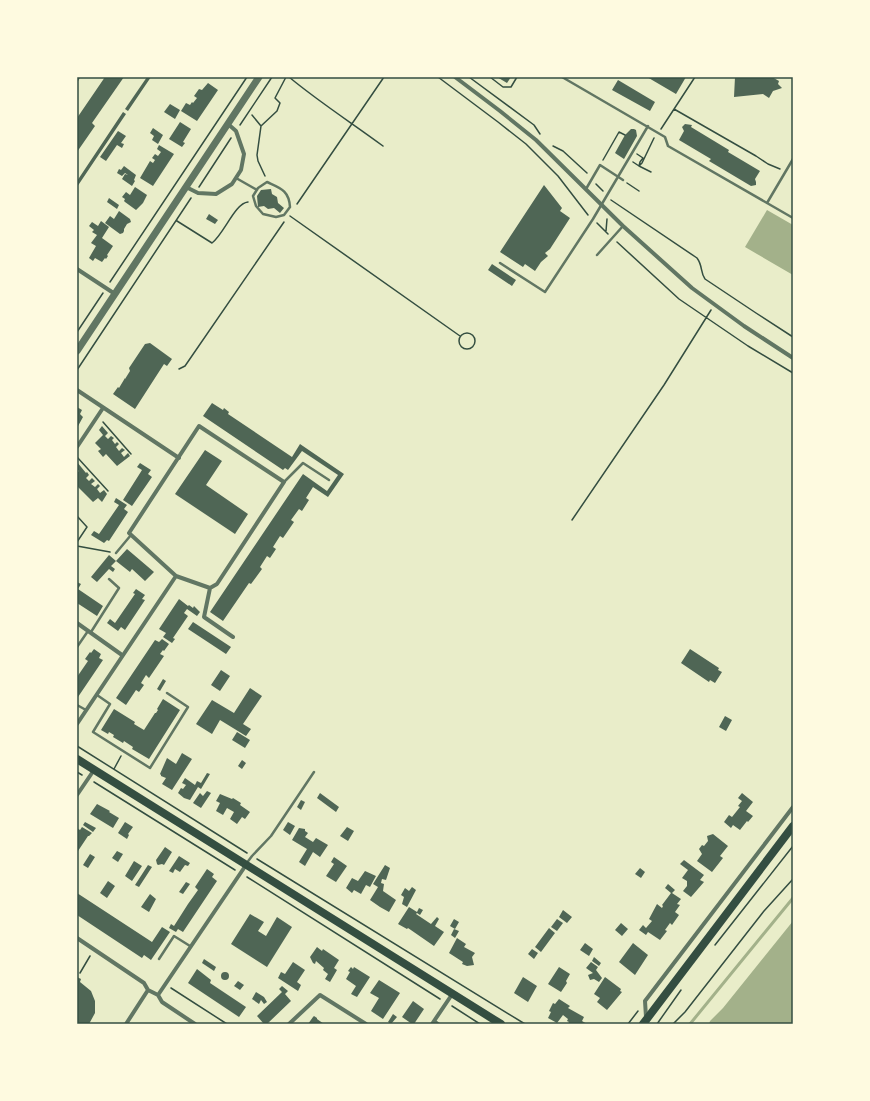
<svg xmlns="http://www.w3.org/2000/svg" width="870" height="1101" font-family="'Open Sans',sans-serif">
	<rect width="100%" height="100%" fill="#e9edc9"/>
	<path fill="#a3b18a" d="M767,210L793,225V275L745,247Z
		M793,921V1024H709L710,1021L723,1008Z"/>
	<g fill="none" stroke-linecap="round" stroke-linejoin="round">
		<path stroke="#a3b18a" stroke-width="3" d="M690,1024L793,898"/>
	</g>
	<path fill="#4f6655" d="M105,77H124L92,123L95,126L77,152V118Z
		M147,77H151L128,111L125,109Z
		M497,77H511L507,83Z
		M647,77H686L676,94Z
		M735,77H772L779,81L778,84L782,88L773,91L769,98L763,94L734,97Z
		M618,80L655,102L650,111L612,90Z
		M208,83L218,90L197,121L181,111L186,103L190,105L192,102L193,103L197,98L194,96L199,89L202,90Z
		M170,104L180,110L175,119L164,112Z
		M123,112L126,114L77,187V181Z
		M180,122L191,129L183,142L185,143L182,147L169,139Z
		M685,124L692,125L691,127L729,150L728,152L760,171L755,179L756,182V185L751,186L709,161L711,159L679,140L684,131L682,127Z
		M153,128L163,135L158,144L152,140L154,136L150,133Z
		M631,129H634L636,130L637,136L624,159L615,153L625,135Z
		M118,131L126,136L121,143L124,144L122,148L117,145L106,161L100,157Z
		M159,145L174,154L153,186L140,178L150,161L153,163L155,160L152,158L155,154L158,156L161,152L157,149Z
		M124,166L136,175L134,180L135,181L132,186L122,179L125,174L128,175L125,173L122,176L117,173L119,169L121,170Z
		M544,185L562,208L560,211L570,218L550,249L545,253L548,256L541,262L535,271L525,264L523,267L500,252Z
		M135,187L147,195L143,203L136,210L125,202L124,201L125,199L122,197L126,192L130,195Z
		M271,189L272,194L277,197L278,203L284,208L280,213L274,208L268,209L264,206L258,207L257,196L261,190Z
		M109,198L119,205L117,209L107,202Z
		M119,211L130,219L131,222L127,224L124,229V231L123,233L120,234L105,223L110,216L114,219Z
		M209,214L218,220L215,224L206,219Z
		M101,221L109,227L102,238L113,246L107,255L108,256L106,259L105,258L102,262L95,258L93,261L89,258L96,246L91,243L97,235L92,232L94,230L89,226L92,222L98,226Z
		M492,264L516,280L512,286L488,270Z
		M150,343L172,359L167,366L164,364L135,409L113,394L118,387L119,388L125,378V379L130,371L129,368L145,344Z
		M212,403L223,410L224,408L229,412L228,414L292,457L300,444L344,474L328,497L313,487L306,498L309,500L302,511L299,509L291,520L294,522L283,538L280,536L273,547L276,549L270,558L267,556L260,567L262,569L251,584L249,583L223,621L210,612L303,474L327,491L338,475L302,451L288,470L285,468L283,470L203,416Z
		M77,407L82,410L80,414L83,417L77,428Z
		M102,426L108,433L105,436L108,439L111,436L114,438L112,440L115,444L117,442L119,444L116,447L119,451L122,448L125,450L121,453L124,457L128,453L130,456L117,466L106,454L103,457L98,451L101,449L95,443L103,435L99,430Z
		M205,450L222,461L206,485L248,514L235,534L175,494Z
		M77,462L86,473L87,472L89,475L86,478L89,481L92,478L95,481L91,484L95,487L98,484L100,486L97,489L100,493L104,490L107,494L102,502L98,498L93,502L77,486V473L79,471L77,469Z
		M140,463L151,470L148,474L152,477L132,506L123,500L142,470L137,467Z
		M116,498L127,505L124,509L128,512L109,541L107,540L104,543L91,535L94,531L99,534L119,505L114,502Z
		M127,549L154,572L145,581L132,569L130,572L116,561Z
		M109,555L116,561L111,566L115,569L113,572L109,569L97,582L91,577Z
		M77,582L81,584L78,589L103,606L97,616L77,603Z
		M136,589L145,595L142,599L145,600L125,630L121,627L118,631L107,623L110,619L115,623L135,594L133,593Z
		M179,599L188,606L189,605L193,608L194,606L200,612L197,616L187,609L184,613L188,616L173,638L175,639L172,643L163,637L166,633L159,629Z
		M193,622L231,647L226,654L188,629Z
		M162,639L169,644L164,651L163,650L160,654L164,656L149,678L146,675L141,683L144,685L139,692L136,690L126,705L116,698L155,640L159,642Z
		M94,649L101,654L99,658L103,660L78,697L77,696V677L88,661L85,659L90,652L91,653Z
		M690,649L719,668L718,670L722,672L715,683L710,680L709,682L681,663Z
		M221,670L230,676L220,691L211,685Z
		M163,679L166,681L160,691L157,689Z
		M250,688L262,696L243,724L251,729L246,736L220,720L212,734L196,724L212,700L234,713Z
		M163,699L180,710L149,759L132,749L133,747L124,741L123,743L113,737L114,735L109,732L108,734L101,730L114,709L135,722L134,724L144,730L155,713H156L158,710L157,709Z
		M725,716L732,720L726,731L719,727Z
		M237,732L250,740L245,748L232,740Z
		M182,753L192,759L172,790L162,784L166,778L161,776V775L160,774L167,758L176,764Z
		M242,760L246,763L242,769L238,766Z
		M207,773L210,774L201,789L198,787L190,800L184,798L178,793L181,788L183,789L186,785L182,783L185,778L195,785L197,781L201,783Z
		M207,791L211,793L201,808L193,803L200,793L203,796Z
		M320,793L339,807L336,812L317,798Z
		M742,793L753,802L746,811L753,816L748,822L747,821L740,830L733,825L731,828L724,822L729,815L732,817L740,807L738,806L742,801L738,798Z
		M220,794L232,799L233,798L241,803L240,805L250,812L245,819L242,817L237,824L230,819L234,812L227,808L223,815L216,811L220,803L216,801Z
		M301,800L305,802L301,810L297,807Z
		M97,804L110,811L109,812L119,818L113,828L90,814Z
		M85,822L96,828L93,832L83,825Z
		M125,822L133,827L128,834L129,835L127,839L118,833Z
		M288,822L295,826L290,835L283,830Z
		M82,827L92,833L89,836H88L78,851L77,850V828L80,830Z
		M347,827L354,831L348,841L340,836Z
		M299,828L305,829V831L308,833L305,837L313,842L316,838L328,845L320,857L313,852L305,866L299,862L307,849L292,840Z
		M713,834L728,846L720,856L723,858L712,872L697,861L702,854L699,849L702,845L704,846L708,841L707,836Z
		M165,847L172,852L164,865L162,864L158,865L157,864L156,860Z
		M117,851L123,854L118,862L112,858Z
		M90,854L95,857L88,868L83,865Z
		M179,856L190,863L188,866L185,865L180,872L175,869L173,873L169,871Z
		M334,857L347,866L336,882L326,876L334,864L331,862Z
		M684,860L704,875L700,880L704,882L691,897L683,891L687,886V881L682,878L688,870L680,864Z
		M134,861L142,866L132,881L125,876Z
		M148,865L152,867L139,887L135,885Z
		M385,865L390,868L386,880L382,879L381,883L384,884L383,891L396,900L389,912L380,907L370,900L378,887L373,884Z
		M640,868L645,872L641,878L635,874Z
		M207,869L214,874L212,877L217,881L183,932L178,929L176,932L169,928L171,924L174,926L188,904L198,890L195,887Z
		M365,871L376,876L370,887L366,885L361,894L354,890L352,893L346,888L352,878L358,881Z
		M108,881L115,886L107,898L100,893Z
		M186,882L190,884L183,894L179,892Z
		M668,884L675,890L672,893L681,899L677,904L680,905L675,912L679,915L672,925L670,923L665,930L667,931L660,940L648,932L646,935L639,930L643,925L646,928L652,921L649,919L657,904L662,908L663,906L662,905L671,893L665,888Z
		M412,887L416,890L407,907L402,904L404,897L401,895L405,888L409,891Z
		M77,893L152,942L162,927L170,932L151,960L144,955L142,958L77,915Z
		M150,894L156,899L149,912L141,907Z
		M409,907L417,912L419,908L423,910L420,915L417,913L416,914L431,924L437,917L439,919L435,926L444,932L434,946L408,928L407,929L398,924Z
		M563,910L572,917L567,923L559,917Z
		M250,914L264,922L258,931L266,936L277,917L292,927L267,967L231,944Z
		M454,919L459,922L455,929L450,926Z
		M557,919L563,923L557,931L551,927Z
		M621,923L628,929L622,936L615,930Z
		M549,928L555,933L541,952L535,947Z
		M454,929L459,931L455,938L451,935Z
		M457,938L466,944L464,947L475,953L472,957L474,965L467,966L462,964L463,962L449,953Z
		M585,943L593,949L589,956L580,950Z
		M633,943L648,955L635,975L619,962Z
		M317,947L322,951L323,949L339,960L334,968L337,970L330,982L325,979L328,974L323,970L324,968L316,961L315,964L313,963L310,957Z
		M532,949L538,953L534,959L528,954Z
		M594,957L601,963L599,966L592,961Z
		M204,959L216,967L214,971L202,963Z
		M293,962L305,970L297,982L301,985L298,991L278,978L281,972L285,974Z
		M591,962L598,967L596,970L602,978L599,982L594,979L590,980L588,975L593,973L586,968Z
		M351,967L353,969L354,967L370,977L357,997L351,994L356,986L346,979L350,972L348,971Z
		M559,967L570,974L566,981L567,983L561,992L548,984Z
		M197,969L211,980L210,983L246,1007L239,1017L188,983Z
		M221 976a4 4 0 1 1 8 0a4 4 0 1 1-8 0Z
		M77,977L81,979L80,982L91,991L95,1001V1013L89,1024H77Z
		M523,977L537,986L528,1002L514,993Z
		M605,977L621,989L620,991L622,992L607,1010L597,1002L600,998L594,994Z
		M379,980L400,993L383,1019L371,1011L379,998L370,993Z
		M238,981L244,985L240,990L234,986Z
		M282,986L288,991L285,994L291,1001L267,1024H264L257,1016L282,992L279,989Z
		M256,992L264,997L267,1002L264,1004L261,1000L259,1004L252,999Z
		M559,999L570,1006L568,1008L584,1017L582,1021L587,1024H568L569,1022L567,1021L568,1019L563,1015L557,1023L548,1018L551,1012L549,1011L553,1003L555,1004Z
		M413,1001L424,1009L414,1024H412L402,1017Z
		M393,1014L397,1017L391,1024L388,1022Z
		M314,1016L317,1018V1019L324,1024H308L313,1017Z"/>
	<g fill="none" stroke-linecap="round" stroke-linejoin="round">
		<path stroke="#344e41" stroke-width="1.5" d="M289,77C319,102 352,123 383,146
			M438,77L498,122L526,144L558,176L588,215
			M469,77L534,125L540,134
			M490,77L503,87H511L517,77
			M674,109L756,156L768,164L780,169
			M252,115L261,126
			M240,125L272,77
			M661,129L695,77
			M553,146L563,151L587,173
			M637,154L643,158L640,162L639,166L651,172
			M603,160L619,132L625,135
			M633,162L639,166L642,163L654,138
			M265,176L258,161L257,155L261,126L277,111L280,103L275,98L286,77
			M627,183L639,191
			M596,184L603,191
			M199,187L231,138
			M611,200L697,258C703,266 700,272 705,279L756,313L793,337
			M297,204L384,77
			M290,216L460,336
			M177,221L212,243C224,234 235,203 248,202
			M597,223L608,234
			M606,231L607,219
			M617,242L679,299L748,346L793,373
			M110,282L247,77
			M77,332L103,293
			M459 341a8 8 0 1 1 16 0a8 8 0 1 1-16 0Z
			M179,369L185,366L284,222
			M77,370L191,198
			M103,422L131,454
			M77,457L108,491
			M77,516L87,527L77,542
			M572,520L664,385L711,310
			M77,546L110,552
			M77,746L247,853
			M114,769L121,756
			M77,772L82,775
			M94,782L235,870
			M257,859L525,1024
			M247,877L440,999
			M715,945L793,846
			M80,973L90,956
			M171,988L227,1024
			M452,1006L480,1024
			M628,1024L638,1011
			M657,1024L681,990
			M673,1024L685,1012L764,911L793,879"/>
		<path stroke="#617663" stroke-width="2.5" d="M562,77L665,137L668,146L767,203L793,159
			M236,178L257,190
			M267,182C280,188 289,190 290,207L284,215L276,217L263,214L256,206L253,196L258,188Z
			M586,189L600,165L623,180
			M767,203L793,218
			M597,255L623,226
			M500,263L545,292L593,219L648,126
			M284,482L303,463L329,480
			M116,553L131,535
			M91,632L119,588L109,579
			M77,647L88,631
			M97,695L110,704L93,732L150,768L188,707L167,693
			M77,705L86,710
			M246,864L252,856L271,836L314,772
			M159,959L174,936L190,946
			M435,1021L439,1024"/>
		<path stroke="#617663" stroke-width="4" d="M455,77L500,111L536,140L623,226L692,288L744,326L793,358
			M77,79L78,77
			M186,187L198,193L216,194L232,184L241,170L244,154L236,131L228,124
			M77,269L115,294
			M77,390L179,458
			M77,447L103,408
			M210,588L176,576L129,533L199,426L284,482L217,584L210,588L204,617L233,637
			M77,623L122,655
			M77,724L176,576
			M77,795L94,770
			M77,938L144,983L148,990L158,995L162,1002L195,1024
			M158,995L246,865
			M646,1017L645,1001L793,807
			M126,1024L148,990
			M289,1024L320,995L366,1024
			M432,1024L453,993"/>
		<path stroke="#617663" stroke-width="7" d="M77,351L259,77"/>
		<path stroke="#344e41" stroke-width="8" d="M77,759L501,1024
			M643,1024L793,826"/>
	</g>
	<rect width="870" height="1101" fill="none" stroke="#fefae0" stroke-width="156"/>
	<rect x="78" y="78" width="714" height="945" fill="none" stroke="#344e41" stroke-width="1.5"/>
</svg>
